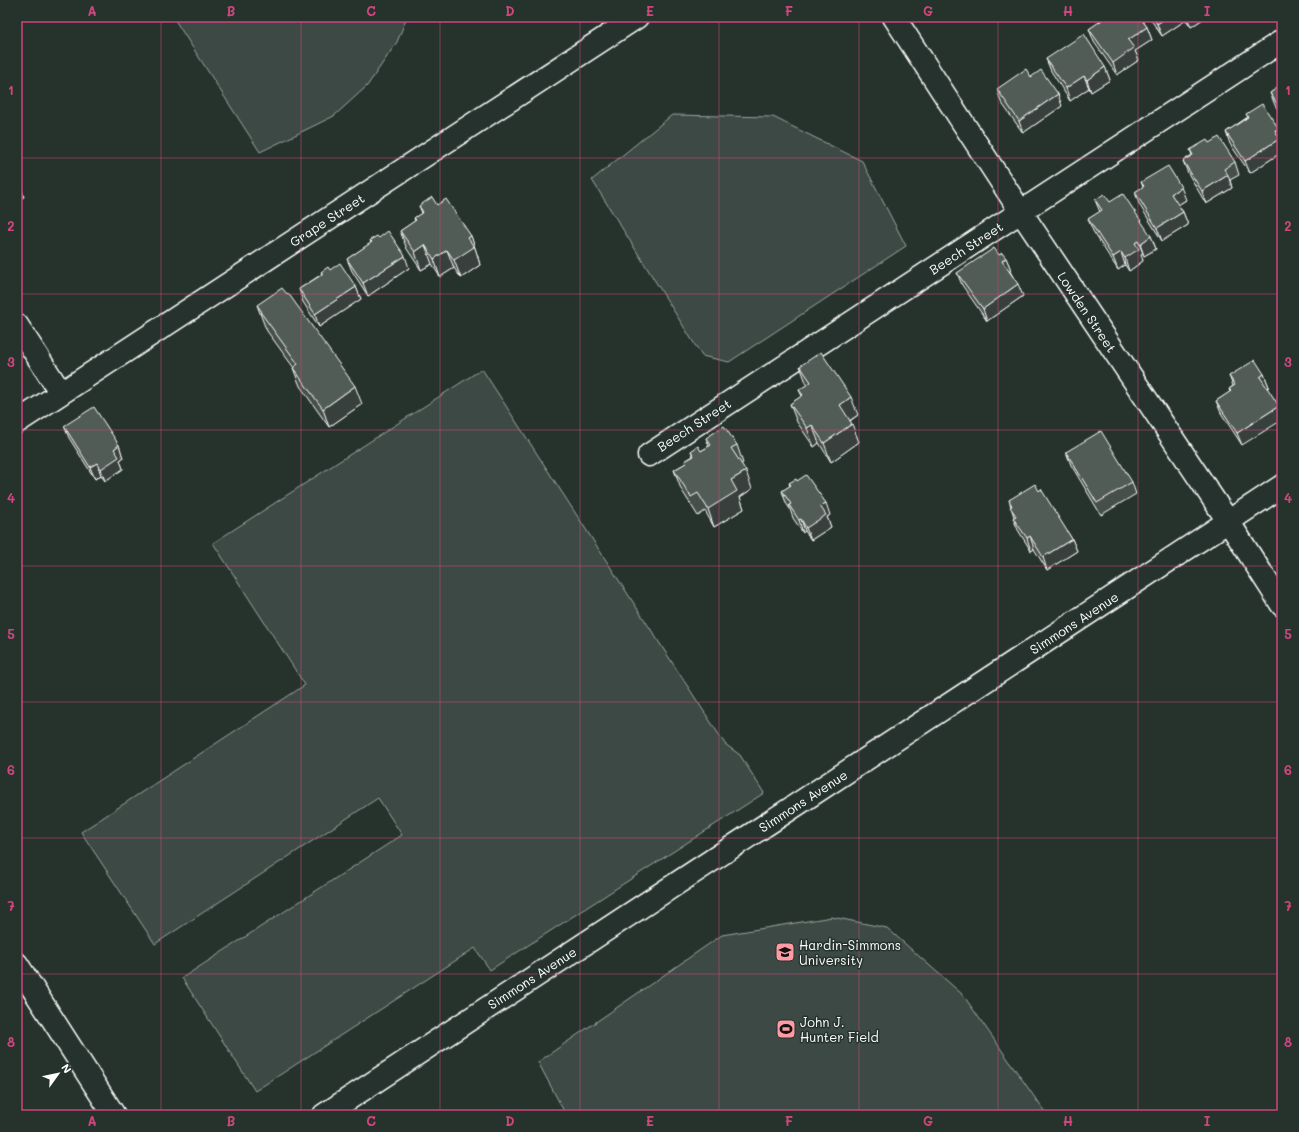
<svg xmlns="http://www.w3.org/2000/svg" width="1299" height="1132" font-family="Mali,sans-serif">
	<rect width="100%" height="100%" fill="#26332d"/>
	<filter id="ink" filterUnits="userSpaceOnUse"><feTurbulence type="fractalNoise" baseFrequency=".025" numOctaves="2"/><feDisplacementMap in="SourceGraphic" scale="8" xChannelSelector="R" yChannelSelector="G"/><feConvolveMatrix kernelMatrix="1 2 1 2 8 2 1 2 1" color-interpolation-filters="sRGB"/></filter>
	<g filter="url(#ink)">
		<path fill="#3e4944" stroke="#9ea4a2" d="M173,17H407L397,42L367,86L334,116L260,152Z
			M672,115L773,117L862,161L906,246L729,362L702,356L592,180Z
			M482,369L725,744L740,755L764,793L490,970L475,948L255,1091L182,978L402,835L378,798L155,944L81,832L305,685L213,543Z
			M832,917L887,928L963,995L1047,1115H566L538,1062L722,935Z"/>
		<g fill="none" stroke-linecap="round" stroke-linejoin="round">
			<g stroke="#fff" stroke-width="25">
				<path id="minor" d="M894,17L1021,212L1228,521L1282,605
					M17,325L61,393
					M17,422L637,17
					M649,455L1282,41
					M17,964L114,1115
					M324,1115L1282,486"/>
			</g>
			<use href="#minor" stroke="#26332d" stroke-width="22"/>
		</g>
		<path fill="#464f4b" stroke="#fff" d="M1099,17H1140L1147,27L1152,40L1135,51L1139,60L1117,75L1094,42L1089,29L1100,22Z
			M1149,17H1202L1203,19L1191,27L1186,20L1162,36Z
			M1046,59L1105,67L1110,80L1091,92L1089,88L1070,101L1051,71Z
			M1031,77L1062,106L1023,133L1001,102L997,89Z
			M1282,85V116L1275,105L1270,93Z
			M1246,114L1279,129L1282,138V141L1280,142L1282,147V152L1250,173L1230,144L1226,132L1248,117Z
			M1209,143L1235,162L1239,175L1230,180L1232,188L1206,204L1188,173L1183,161L1192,155L1190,150Z
			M1141,182L1186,200L1178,205L1183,212L1188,225L1162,241L1139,204L1135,192L1143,187Z
			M1095,200L1110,202L1151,236L1156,249L1144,256L1143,253L1141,254L1143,261L1129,271L1125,265L1118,270L1093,231L1088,219L1100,212Z
			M437,205L471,236L477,254L480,265L461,278L454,268L440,277L432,264L421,270L407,249L400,231L415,221L414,218L422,213L419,206Z
			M379,238L409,268L368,296L352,271L347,259L371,243L370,240Z
			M999,255L1006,258L1011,270L1010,271L1023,296L987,321L962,285L957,273Z
			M321,272L356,287L361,299L319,327L303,302L299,289L322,274Z
			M257,305L362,404L329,427L300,386L293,368H294L267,331L264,324Z
			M800,366L858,415L850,421L859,442L831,462L819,443L814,447L797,422L790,404L802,396L799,390L807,385Z
			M1264,374L1269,387L1267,388L1242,445L1221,413L1216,401L1230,392L1229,389L1233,386L1229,376Z
			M64,426L119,445L123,458L120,460L123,469L105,481L101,475L95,479L69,438Z
			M706,438L737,445L743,463L741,464L752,489L740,497L744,509L714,527L705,511L698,516L681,489L674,470L686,463L685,461L693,456L691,451H701L709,446Z
			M1066,452L1132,482L1136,494L1101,515L1071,465Z
			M797,481L830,515L827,517L831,527L811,540L805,531L803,533L793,518L790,509L786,503L782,491L790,486L789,483Z
			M1039,491L1072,539L1077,551L1047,570L1034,549L1031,551L1018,530L1013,518L1014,517L1009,500Z"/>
		<path fill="#39403d" stroke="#fff" d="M1167,17H1185L1186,20L1162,36L1157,24Z
			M1187,17H1202L1203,19L1191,27Z
			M1147,27L1152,40L1135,51L1139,60L1117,75L1113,63L1128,40Z
			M1105,67L1110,80L1091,92L1087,80Z
			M1084,76L1089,88L1070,101L1066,88Z
			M1058,94L1062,106L1023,133L1019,121Z
			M1279,139L1282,147V152L1250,173L1245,161Z
			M1228,175L1232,188L1206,204L1202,191Z
			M20,184L24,197L17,201V186Z
			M1181,187L1186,200L1176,206L1171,194Z
			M1183,212L1188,225L1162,241L1157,228Z
			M471,236L477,254L480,265L461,278L454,260L468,238Z
			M1151,236L1156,249L1144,256L1140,244Z
			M1138,241L1143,253L1141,254L1143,261L1129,271L1125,258L1135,243Z
			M425,245L432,264L421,270L415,252Z
			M447,250L454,268L440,277L434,259Z
			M1121,252L1125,265L1118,270L1113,257Z
			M405,256L409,268L368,296L363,283Z
			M1006,258L1011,270L1007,273L1002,261Z
			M1018,284L1023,296L987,321L983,309Z
			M356,287L361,299L319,327L315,314Z
			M1264,374L1269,387L1264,389L1260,377Z
			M355,386L362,404L329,427L323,409Z
			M851,397L858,415L846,423L840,405Z
			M1279,406L1282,415V420L1242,445L1237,433Z
			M852,424L859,442L831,462L824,443Z
			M812,425L819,443L814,447L807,428Z
			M119,445L123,458L120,460L123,469L105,481L101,469L114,449Z
			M97,463L101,475L95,479L90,467Z
			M746,471L752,489L740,497L744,509L714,527L708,509L731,480Z
			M826,503L830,515L827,517L831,527L811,540L806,528L820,506Z
			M801,519L805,531L803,533L799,520Z
			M1030,536L1034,549L1031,551L1027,538Z
			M1072,539L1077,551L1047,570L1043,557Z"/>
		<path fill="#515c57" stroke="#fff" d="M1100,17H1140L1147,27L1128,40L1134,48L1113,63L1089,29L1102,20Z
			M1153,17H1167L1157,24Z
			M1084,34L1105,67L1087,80L1084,76L1066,88L1046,59Z
			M1026,69L1031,77L1041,70L1058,94L1019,121L997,89Z
			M1282,85V111L1270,93Z
			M1262,104L1279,129L1275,130L1279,139L1245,161L1226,132L1248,117L1246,114Z
			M1219,137L1235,162L1224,169L1228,175L1202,191L1183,161L1193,155L1190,150L1207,140L1209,143Z
			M1168,166L1181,187L1171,194L1183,212L1157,228L1135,192L1144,186L1141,182Z
			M17,180L20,184L17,186Z
			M1104,194L1110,202L1123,194L1151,236L1140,244L1138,241L1135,243L1139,249L1125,258L1121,252L1113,257L1088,219L1102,210L1095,200Z
			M432,197L437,205L446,199L471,236L468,238L474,247L454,260L447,250L434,259L425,245L415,252L400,231L416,220L414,218L423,212L419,206Z
			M388,231L405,256L363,283L347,259L372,242L370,240L377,236L379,238Z
			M994,248L999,255L1002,253L1006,258L1002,261L1018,284L983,309L957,273Z
			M340,263L356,287L315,314L299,289L323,274L321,272L328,267L330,270Z
			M282,288L287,294L288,293L355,386L323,409L293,368L298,364L261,313L262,312L257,305Z
			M821,352L851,397L840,405L852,424L824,443L812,425L807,428L790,404L803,395L799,390L811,382L800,366Z
			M1255,360L1264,374L1260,377L1279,406L1237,433L1216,401L1231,391L1229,389L1235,385L1229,376Z
			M94,407L119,445L114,449L119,457L101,469L97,463L90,467L64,426Z
			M724,426L737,445L731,448L746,471L731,480L737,491L708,509L698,493L691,497L674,470L686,463L685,461L694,456L691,451L698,446L701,451L711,445L706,438Z
			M1101,431L1132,482L1097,503L1066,452Z
			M806,475L826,503L820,506L826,515L806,528L801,519L799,520L789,505L791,504L782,491L791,485L789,483L796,479L797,481Z
			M1035,484L1039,491L1041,489L1072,539L1043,557L1030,536L1027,538L1013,518L1016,516L1010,507L1012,506L1009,500Z"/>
	</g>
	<path fill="none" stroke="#ce467c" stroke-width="1" stroke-opacity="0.55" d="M161,17V1115M301,17V1115M440,17V1115M580,17V1115M719,17V1115M859,17V1115M998,17V1115M1138,17V1115M17,158H1282M17,294H1282M17,430H1282M17,566H1282M17,702H1282M17,838H1282M17,974H1282"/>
	<defs>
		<g id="university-square" transform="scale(1)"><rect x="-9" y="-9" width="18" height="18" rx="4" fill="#ff9aa2" stroke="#26332d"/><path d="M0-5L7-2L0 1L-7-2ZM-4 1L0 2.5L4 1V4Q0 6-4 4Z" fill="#111"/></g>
		<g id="stadium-square" transform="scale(1)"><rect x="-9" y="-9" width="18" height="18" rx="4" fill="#ff9aa2" stroke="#26332d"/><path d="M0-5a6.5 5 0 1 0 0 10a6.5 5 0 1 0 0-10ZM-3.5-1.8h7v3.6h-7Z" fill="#111"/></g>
	</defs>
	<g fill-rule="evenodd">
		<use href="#university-square" x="785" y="952"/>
		<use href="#stadium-square" x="786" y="1029"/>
	</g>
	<g text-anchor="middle" stroke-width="3" stroke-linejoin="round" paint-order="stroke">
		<g font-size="13" fill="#fff" stroke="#26332d">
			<text transform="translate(327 220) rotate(-33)" y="5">Grape Street</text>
			<text transform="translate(966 248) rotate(-33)" y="5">Beech Street</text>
			<text transform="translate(1087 312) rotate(56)" y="5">Lowden Street</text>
			<text transform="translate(694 425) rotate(-33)" y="5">Beech Street</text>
			<text transform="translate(1074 623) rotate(-33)" y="5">Simmons Avenue</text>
			<text transform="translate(803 801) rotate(-33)" y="5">Simmons Avenue</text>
			<text transform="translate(532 978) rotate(-33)" y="5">Simmons Avenue</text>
		</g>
		<g font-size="13" fill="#fff" stroke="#26332d" text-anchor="start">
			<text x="799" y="950">Hardin-Simmons<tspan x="799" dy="15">University</tspan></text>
			<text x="800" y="1027">John J.<tspan x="800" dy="15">Hunter Field</tspan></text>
		</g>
	</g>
	<rect width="1299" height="1132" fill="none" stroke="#26332d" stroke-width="44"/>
	<g transform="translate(58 1074) rotate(57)" stroke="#26332d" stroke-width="3" paint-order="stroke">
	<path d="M0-3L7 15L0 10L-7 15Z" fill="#ffffff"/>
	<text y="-6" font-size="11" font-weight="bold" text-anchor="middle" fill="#ffffff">N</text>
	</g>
	<rect x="22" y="22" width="1255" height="1088" fill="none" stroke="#ce467c" stroke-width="1.5"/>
	<g font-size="13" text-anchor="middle" font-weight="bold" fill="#ce467c">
		<text x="92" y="16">A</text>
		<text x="231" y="16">B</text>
		<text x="371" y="16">C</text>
		<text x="510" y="16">D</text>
		<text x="650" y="16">E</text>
		<text x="789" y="16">F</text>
		<text x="928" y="16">G</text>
		<text x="1068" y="16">H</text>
		<text x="1207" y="16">I</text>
		<text x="11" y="95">1</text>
		<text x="1288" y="95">1</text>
		<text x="11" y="231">2</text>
		<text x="1288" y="231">2</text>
		<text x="11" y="367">3</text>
		<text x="1288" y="367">3</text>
		<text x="11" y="503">4</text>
		<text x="1288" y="503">4</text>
		<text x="11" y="639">5</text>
		<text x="1288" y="639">5</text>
		<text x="11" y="775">6</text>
		<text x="1288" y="775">6</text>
		<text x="11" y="911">7</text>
		<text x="1288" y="911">7</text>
		<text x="11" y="1047">8</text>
		<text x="1288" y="1047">8</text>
		<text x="92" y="1126">A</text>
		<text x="231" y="1126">B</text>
		<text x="371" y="1126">C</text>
		<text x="510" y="1126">D</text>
		<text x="650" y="1126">E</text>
		<text x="789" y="1126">F</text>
		<text x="928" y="1126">G</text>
		<text x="1068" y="1126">H</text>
		<text x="1207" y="1126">I</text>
	</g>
</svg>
